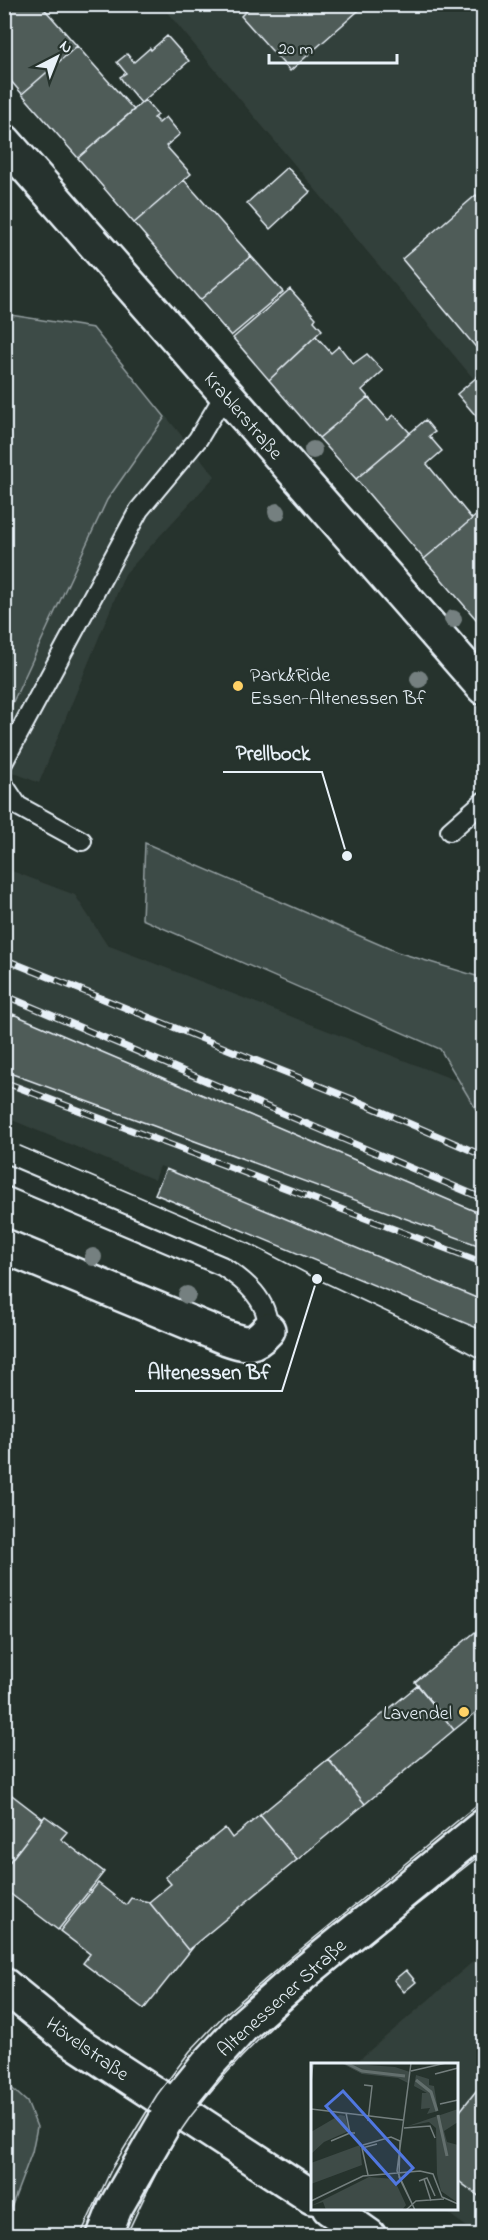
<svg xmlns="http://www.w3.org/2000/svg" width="488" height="2240" font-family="'Indie Flower',sans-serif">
	<rect width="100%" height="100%" fill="#26332d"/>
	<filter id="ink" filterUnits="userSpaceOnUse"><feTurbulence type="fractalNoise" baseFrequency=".0167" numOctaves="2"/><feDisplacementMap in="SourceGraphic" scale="12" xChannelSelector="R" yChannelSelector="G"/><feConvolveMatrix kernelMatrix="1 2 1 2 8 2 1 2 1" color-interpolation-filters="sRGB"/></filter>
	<g filter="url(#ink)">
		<path fill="#333f3a" d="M161,5H483V390Z
			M4,314L93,328L215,476L125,574L39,783L5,769Z
			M4,868L75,895L107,945L483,1091V1301L160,1166L155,1180L5,1117Z
			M483,1953V2235H478L442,2209L456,2208V2064H354Z"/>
		<path fill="#3e4b47" stroke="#939ea0" stroke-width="1.5" d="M4,314L93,328L165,417L107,500L5,719Z
			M145,843L397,952L483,978V1116L477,1111L440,1049L142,919Z
			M5,2082L27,2102L37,2127L32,2152L5,2224Z"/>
		<path fill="#505c59" stroke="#e8f1f8" stroke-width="1.5" d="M4,4H40L77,46L22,94L4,73Z
			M253,4H366L290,71L241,16Z
			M167,36L189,61L141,103L124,83L120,77L126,73L117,62L127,54L134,62L150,48L151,50Z
			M77,46L134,110L78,158L22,94Z
			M145,100L158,115L154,118L159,123L166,117L180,134L166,146L191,174L134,223L78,158Z
			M287,167L310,192L270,229L247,203Z
			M184,180L251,256L200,300L134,223Z
			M484,193V357L402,259L476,195L478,197Z
			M251,256L283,292L231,336L200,300Z
			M290,289L316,318L314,321L322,330L269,380L233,338Z
			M316,336L331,353L339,346L353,364L367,354L383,371L362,390L368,397L319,438L269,380Z
			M484,371V425L457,394Z
			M368,397L388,420L394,415L410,433L356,479L319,438Z
			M425,420L435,432L429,436L442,451L427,464L472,519L424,559L356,479Z
			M484,509V624L482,626L424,559Z
			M13,1014L484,1215L483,1247L4,1071V1035Z
			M166,1169L484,1301V1331L155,1194Z
			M480,1628L484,1632V1706L454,1730L415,1682Z
			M418,1685L454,1730L365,1804L328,1759Z
			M328,1759L365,1804L297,1860L260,1815Z
			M4,1789L43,1819L4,1869Z
			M260,1815L297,1860L188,1950L149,1902L171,1884L165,1877L225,1828L232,1838Z
			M45,1816L67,1832L61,1839L104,1872L58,1930L4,1889V1869Z
			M98,1883L126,1905L131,1898L149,1902L188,1950L194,1946L144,2009L83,1963L90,1954L60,1931Z
			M406,1970L416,1982L404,1992L394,1980Z
			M484,2081V2200L456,2179V2116Z"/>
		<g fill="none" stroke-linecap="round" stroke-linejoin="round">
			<g stroke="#e8f1f8" stroke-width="22">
				<path id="service" d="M4,761L139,510L198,439L225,394
					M4,785L18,806L82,841
					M450,831L484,801
					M4,1174L222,1266C245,1281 269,1300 268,1330"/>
			</g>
			<g stroke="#e8f1f8" stroke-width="38">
				<path id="minor" d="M4,1246L227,1338C247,1345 254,1346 268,1330"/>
			</g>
			<g stroke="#e8f1f8" stroke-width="38">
				<path id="tertiary" d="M4,141L484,688"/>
			</g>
			<g stroke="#e8f1f8" stroke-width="38">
				<path id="secondary" d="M4,1985L69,2038L312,2197
					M329,2208L369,2236
					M104,2236L115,2208L174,2106L208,2064L243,2026L300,1976L484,1826"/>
			</g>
			<use href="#service" stroke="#26332d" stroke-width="18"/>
			<use href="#minor" stroke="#26332d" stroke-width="33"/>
			<use href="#tertiary" stroke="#26332d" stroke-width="33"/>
			<use href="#secondary" stroke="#26332d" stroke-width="33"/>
			<path stroke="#e8f1f8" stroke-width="1.5" d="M20,1146L250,1244L317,1279L434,1334L484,1361
				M80,2236L112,2168L157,2095L190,2051L223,2016L295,1954L484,1799
				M126,2236C144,2197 166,2150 191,2116C271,2011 382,1934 484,1852"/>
			<g stroke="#e8f1f8" stroke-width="7">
				<path id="rail" d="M4,959L362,1103L484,1156
					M4,995L484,1199
					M4,1082L484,1263"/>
			</g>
			<use href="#rail" stroke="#26332d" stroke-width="4.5" stroke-dasharray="14" stroke-linecap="butt"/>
		</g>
		<g fill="#758080">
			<circle cx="313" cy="450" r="9"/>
			<circle cx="277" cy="512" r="9"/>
			<circle cx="453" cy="619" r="9"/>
			<circle cx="419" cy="679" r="9"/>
			<circle cx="93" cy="1257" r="9"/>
			<circle cx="187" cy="1295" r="9"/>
		</g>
	</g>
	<g fill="#ffd166" stroke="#26332d" stroke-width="2">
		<circle cx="238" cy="686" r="6"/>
		<circle cx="464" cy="1712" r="6"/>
	</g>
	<g text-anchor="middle" stroke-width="4.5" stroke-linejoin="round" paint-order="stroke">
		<g font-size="20" fill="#e8f1f8" stroke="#26332d">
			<text transform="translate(244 415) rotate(49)" y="7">Krablerstraße</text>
			<text transform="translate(281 1997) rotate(-42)" y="7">Altenessener Straße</text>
			<text transform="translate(88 2048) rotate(35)" y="7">Hövelstraße</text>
		</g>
		<g font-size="20" fill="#e8f1f8" stroke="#26332d" text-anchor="start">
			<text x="250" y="681">Park&amp;Ride<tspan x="250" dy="23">Essen-Altenessen Bf</tspan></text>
			<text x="452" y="1719" text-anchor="end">Lavendel</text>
		</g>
	</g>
	<g transform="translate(311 2063)">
		<rect width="147" height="147" fill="#26332d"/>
		<path d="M30,0L84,4L99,9L97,20L87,15L51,11ZM105,12L118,16V22L123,23L127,48L116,51L119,45L110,46L111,30H116L103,23ZM147,46V59L133,68L136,79L147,82V140L130,128L126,111L125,65L118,59L97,63ZM29,52L34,53L38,68L13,79L0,91V69ZM49,82L51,102L0,121V100ZM58,114L83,116L95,142L91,147H15L12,139L0,143Z" fill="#3e4b47"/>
		<path fill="none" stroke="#636f6d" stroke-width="3" d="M35,0L51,8L94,13M105,17L120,29L126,48M127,52L136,93"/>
		<path fill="none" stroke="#747f7e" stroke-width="1.5" d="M100,0L86,108L104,147M100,8L135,0M124,11L147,5M0,19L2,0M53,22L61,23L57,58M129,41L147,37M0,46L92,57M35,50L39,70H44M93,65L119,63L124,75M20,78L39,70M52,82L80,74L89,78L88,114L104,147M57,112L51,85L66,81M113,116L120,138M108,118L116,115L124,133M0,138L52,113L109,108L122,111L131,134L147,141M95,147L105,138L133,136"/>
		<path fill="#5077e0" fill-opacity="0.15" stroke="#5077e0" stroke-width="3" d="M32,28L102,105L85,121L15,43Z"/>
		<rect width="147" height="147" fill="none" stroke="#e8f1f8" stroke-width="3"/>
	</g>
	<path fill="none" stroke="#e8f1f8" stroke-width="2" d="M347 856L322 772H223M317 1279L282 1391H135"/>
	<g fill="#e8f1f8" stroke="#26332d" stroke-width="2">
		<circle cx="347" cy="856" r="6"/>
		<circle cx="317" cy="1279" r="6"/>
	</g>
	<g font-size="21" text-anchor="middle" font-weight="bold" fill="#e8f1f8" stroke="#26332d" stroke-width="4.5" stroke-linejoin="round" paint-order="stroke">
		<text x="273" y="760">Prellbock</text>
		<text x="209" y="1379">Altenessen Bf</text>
	</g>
	<rect width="488" height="2240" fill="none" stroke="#26332d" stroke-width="24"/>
	<rect x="12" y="12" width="464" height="2216" fill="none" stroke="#e8f1f8" stroke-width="2" filter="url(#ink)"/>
	<g transform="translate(57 57) rotate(42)" stroke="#26332d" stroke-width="4.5" paint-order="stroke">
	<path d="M0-4.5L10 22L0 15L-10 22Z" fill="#e8f1f8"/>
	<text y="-9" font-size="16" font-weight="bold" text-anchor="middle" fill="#e8f1f8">N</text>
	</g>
	<path d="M269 54v9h128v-9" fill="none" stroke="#e8f1f8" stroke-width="3"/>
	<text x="278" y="54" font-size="18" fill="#e8f1f8" stroke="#26332d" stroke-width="4.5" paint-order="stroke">20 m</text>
</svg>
